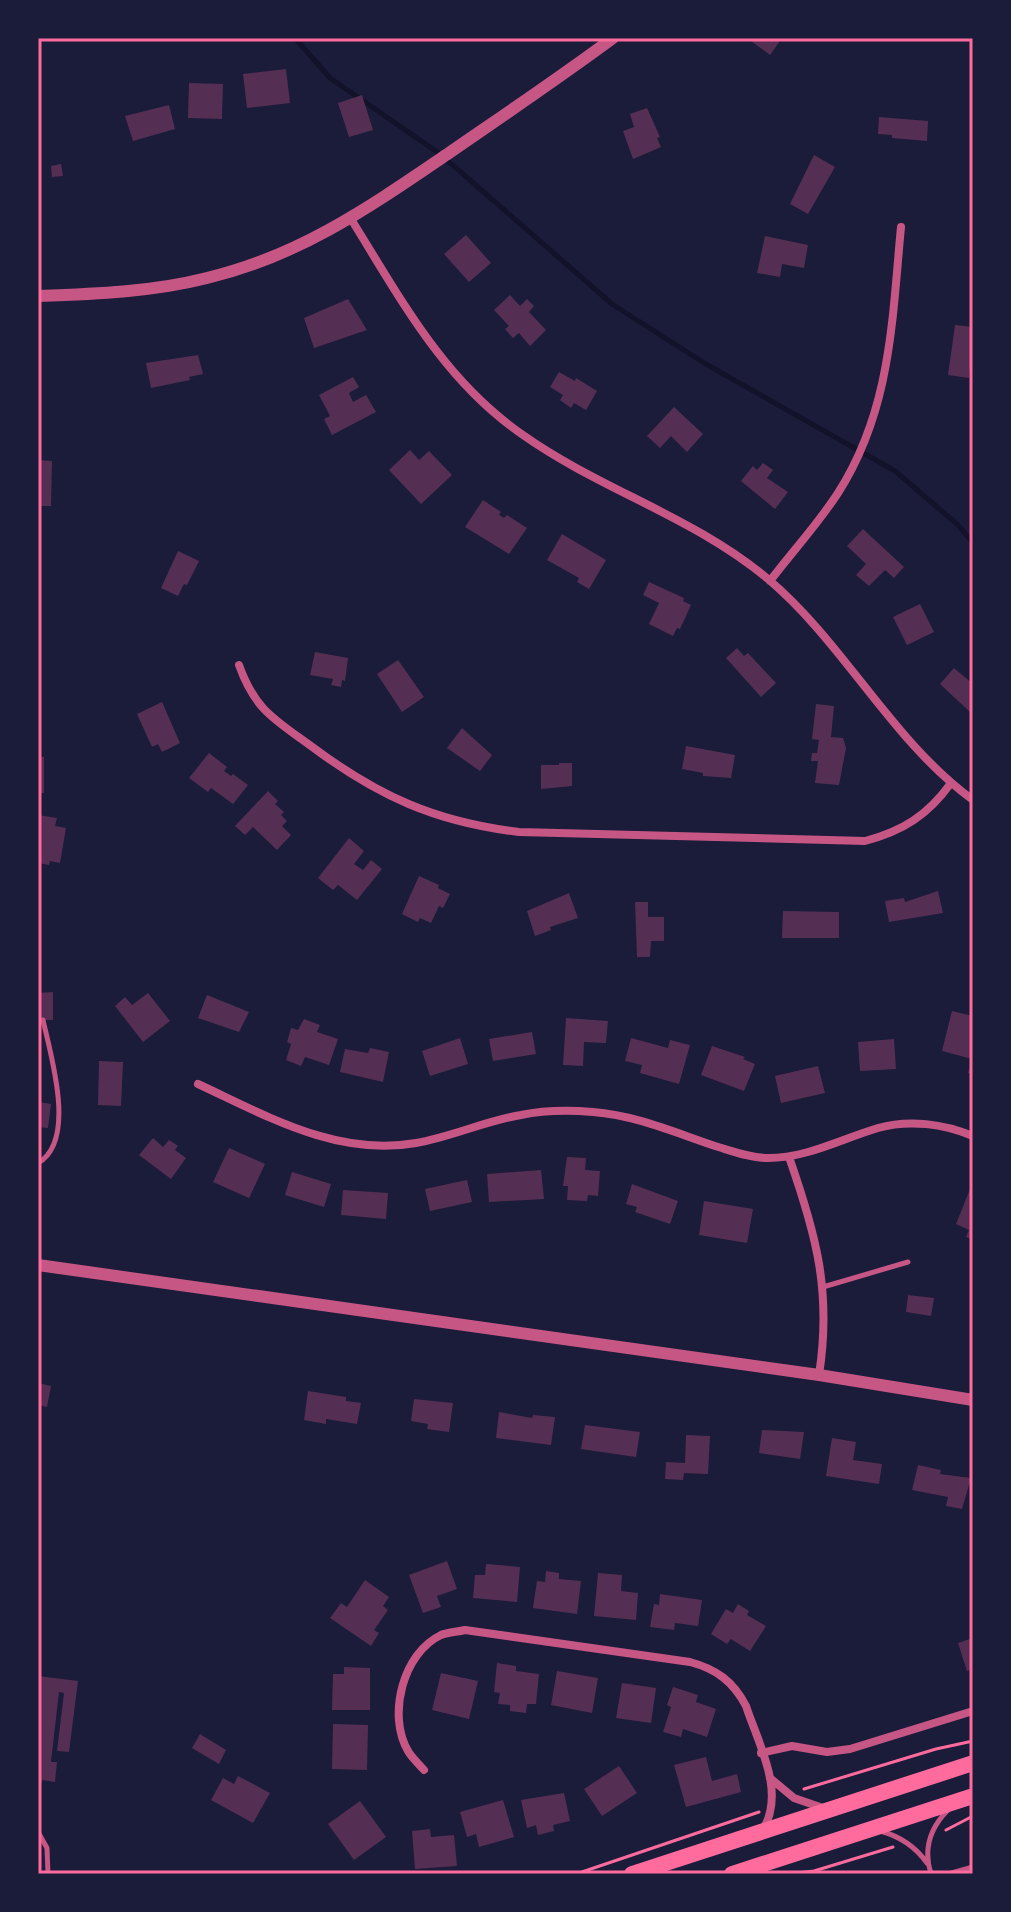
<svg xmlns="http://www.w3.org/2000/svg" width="1011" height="1912" font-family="'Public Sans',sans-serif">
	<rect width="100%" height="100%" fill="#1b1b3a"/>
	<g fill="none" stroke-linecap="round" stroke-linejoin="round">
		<path stroke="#12122b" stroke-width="5" d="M295,38L330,78L440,154L612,304L704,363L895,471L958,525L973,543"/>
	</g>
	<path fill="#542f53" d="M747,38H782L770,55Z
		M286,69L290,103L247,108L243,74Z
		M189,83L223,84L222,119L188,118Z
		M362,95L373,130L349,137L338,103Z
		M169,105L175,129L133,141L125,116Z
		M647,108L660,137L657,138L661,147L633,159L623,131L634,127L630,114Z
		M879,117L928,121L927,141L892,138V135L878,134Z
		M814,155L835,167L808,214L790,204Z
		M61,164L63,176L52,177L51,166Z
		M466,235L491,263L469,282L444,254Z
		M765,236L808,245L804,268L782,264L780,277L757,273Z
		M510,295L520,306L527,299L534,306L529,312L546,330L530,346L519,333L513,338L505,329L509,326L494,310Z
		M348,299L367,330L314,348L304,318Z
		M955,325L973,327L969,378L948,375Z
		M198,355L203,374L189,377L190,380L151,388L146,363Z
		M559,372L575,381L576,378L597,391L586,410L574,403L571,408L560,400L563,395L550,387Z
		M353,377L359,387L349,393L353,402L366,395L376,412L332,435L324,419L330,416L319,395Z
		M674,407L703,434L687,452L671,436L660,448L647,436Z
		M410,450L419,460L429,451L452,475L421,504L389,470Z
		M38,460L52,461L51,506H38Z
		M763,463L773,470L767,478L788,492L775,509L741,481L753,466L757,470Z
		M483,500L501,512L499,515L504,518L507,515L527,528L509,554L465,527Z
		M863,529L904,567L894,578L885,570L869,586L856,575L866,564L847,546Z
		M562,534L606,560L589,589L577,582L579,578L547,560Z
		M178,551L199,561L187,585L184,584L178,596L161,588Z
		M649,582L684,598L683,601L691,605L680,629L677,628L673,636L649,624L659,603L643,595Z
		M920,604L934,632L907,645L893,617Z
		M737,648L744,656L748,653L776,683L761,697L726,658Z
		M315,652L348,658L345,681L342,680L341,687L331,685L333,679L310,675Z
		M398,660L424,697L402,712L377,674Z
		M954,668L973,684L971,713L940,684Z
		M162,702L180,743L162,752L158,744L152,747L137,714Z
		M816,704L834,706L831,737L843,738L846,748L839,785L815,783L818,761H811L812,753H817L819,740L812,739Z
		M462,728L492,755L480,771L447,748Z
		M686,746L735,755L731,778L703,776V773L682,769Z
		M209,753L227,767L224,771L231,776L233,774L248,785L233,804L211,788L208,792L189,778Z
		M38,757H44V793H38Z
		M559,763H572V786L541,789V765H559Z
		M268,791L278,801L275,804L284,812L281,815L287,821L282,826L291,835L277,850L253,827L245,835L235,826Z
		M38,815L57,818L55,826L66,828L60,863L50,861L49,865L38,863Z
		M349,838L364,851L354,864L363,870L371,860L382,869L357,900L338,885L333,890L318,878Z
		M419,876L439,885L438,888L450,894L443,908L439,906L431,923L420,918L418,922L402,914Z
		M938,891L943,913L889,922L885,901L904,898L905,902Z
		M569,893L578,918L550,927L551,930L535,936L527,911Z
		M635,902H648V917H664V941H651L650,957H637Z
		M783,911L839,912V938H782Z
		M53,992V1020H38V993Z
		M148,993L170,1021L143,1042L115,1006L125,997L132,1005Z
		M207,995L249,1012L239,1032L198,1018Z
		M952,1011L973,1016V1074L968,1073L972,1059L942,1051Z
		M566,1018L608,1021L606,1043L584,1042L583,1066L563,1065Z
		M304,1019L320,1025L317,1032L338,1039L329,1065L305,1057L301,1066L286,1060L291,1044L287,1042L291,1028L298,1030Z
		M532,1032L536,1054L493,1061L489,1039Z
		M460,1038L468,1064L430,1076L422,1051Z
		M631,1038L668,1048L670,1040L690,1045L679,1084L640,1073L642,1065L625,1061Z
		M894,1039L896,1069L860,1071L858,1042Z
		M712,1046L745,1057L743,1059L755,1064L744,1091L701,1075Z
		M370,1048L389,1052L383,1082L340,1072L345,1049L368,1053Z
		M99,1061L123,1062L121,1106L98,1105Z
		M818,1066L825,1093L781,1103L775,1076Z
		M38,1102L51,1104L48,1128L38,1127Z
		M153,1138L163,1147L169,1140L178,1146L175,1150L186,1158L171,1179L139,1155Z
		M229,1148L265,1164L249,1198L213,1182Z
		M567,1157L586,1158L585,1170L600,1171L598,1196L588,1195L587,1201L567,1200L568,1186H563Z
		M541,1170L544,1199L489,1202L487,1174Z
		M292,1172L331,1184L324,1207L285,1195Z
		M467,1180L472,1202L430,1211L425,1189Z
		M632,1184L678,1201L670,1224L635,1212L637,1207L626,1204Z
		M970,1189L973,1190V1240L966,1237L969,1230L956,1224Z
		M343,1190L388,1193L386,1219L341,1215Z
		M704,1201L753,1209L747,1243L699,1235Z
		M908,1295L934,1298L931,1316L906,1312Z
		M38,1383L51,1386L47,1407L38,1405Z
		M308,1391L346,1397V1401L361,1403L357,1424L326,1419V1424L304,1420Z
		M414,1399L453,1403L449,1432L427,1429L428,1424L411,1421Z
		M499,1412L532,1418L533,1415L555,1417L551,1445L496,1438Z
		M585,1425L640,1432L636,1457L581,1449Z
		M762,1430L804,1432L800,1459L759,1453Z
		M686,1435L710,1436L708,1474L684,1473L683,1480L665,1479L666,1462L685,1463Z
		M832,1438L856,1442L853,1460L882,1464L879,1484L826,1476Z
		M918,1465L941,1470L940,1474L971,1478L962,1509L946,1506L948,1497L912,1490Z
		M447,1561L457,1589L437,1596L441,1607L423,1613L409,1575Z
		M486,1564L520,1567L517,1602L473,1598L475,1575H485Z
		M546,1571L559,1573V1579L581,1581L577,1614L533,1608L537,1581L545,1582Z
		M598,1573L622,1575L621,1591L638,1593L636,1620L594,1616Z
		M365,1580L389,1597L383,1606L388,1610L374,1630L379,1633L371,1646L330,1618L341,1603L347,1607Z
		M660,1594L702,1600L698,1626L675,1623L674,1630L650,1627L654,1604L659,1605Z
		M738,1604L749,1611L747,1615L766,1626L750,1651L731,1639L727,1644L711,1634L726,1609L733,1613Z
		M973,1638V1669L967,1671L958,1643Z
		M497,1663L516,1666V1671L539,1674L536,1704H527L526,1713L510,1711V1705L498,1704L500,1693L494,1692Z
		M344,1667L370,1668V1710H332L333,1674H344Z
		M557,1671L598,1678L592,1713L551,1705Z
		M441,1673L478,1681L469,1719L432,1710Z
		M38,1676L78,1681L69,1752L57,1751L64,1693L59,1692L51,1762H57L55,1782L42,1780V1783H38Z
		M622,1683L656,1688L651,1723L616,1718Z
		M673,1687L698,1695L696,1702L716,1709L707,1737L683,1729L681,1737L663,1732L671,1707L667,1705Z
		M333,1724L368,1725L367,1770L332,1769Z
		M200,1734L226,1750L219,1764L192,1748Z
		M706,1757L712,1781L737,1774L741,1792L686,1807L674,1765Z
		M619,1766L637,1793L602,1816L584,1789Z
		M238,1776L270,1793L253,1823L211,1800L223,1778L234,1784Z
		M564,1793L570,1821L553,1825L554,1831L538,1835L536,1825L527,1828L521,1800Z
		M503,1800L514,1837L479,1847L476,1834L467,1837L460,1812Z
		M360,1801L386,1837L354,1860L328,1824Z
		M430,1829L431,1837L454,1835L457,1866L415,1869L412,1831Z"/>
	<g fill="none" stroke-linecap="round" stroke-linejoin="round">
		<path stroke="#ff6b9d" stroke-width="3" d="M804,1789L936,1749L973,1741
			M946,1830L973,1816
			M576,1874L759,1812
			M788,1874L814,1871L893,1847"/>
		<path stroke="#c65784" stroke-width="5" d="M38,1163C77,1141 51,1056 43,1020
			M823,1287L908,1262
			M880,1831C899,1836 915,1846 927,1863
			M38,1832L47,1848L48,1874
			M931,1874C923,1849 930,1828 948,1810
			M948,1874L973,1867"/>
		<path stroke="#c65784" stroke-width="8" d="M351,219C401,299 443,380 523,435C601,490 694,517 768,579C845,644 891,740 973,800
			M770,581C792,552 818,524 838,493C891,410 892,321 901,227
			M239,665C255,710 274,719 311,746C378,796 435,822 519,832L865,841C903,831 928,815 951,783
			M198,1084C267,1116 337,1157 416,1143C451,1137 485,1121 521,1115C545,1110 569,1110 593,1112C635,1115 676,1133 715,1146C732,1151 750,1158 768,1158C807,1158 841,1139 878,1128C909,1119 944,1124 973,1136
			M789,1157C816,1234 832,1292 819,1375
			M761,1753L792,1746L827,1752L850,1749L973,1711
			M424,1770C419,1764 412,1758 408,1751C387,1715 403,1653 441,1635C448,1632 457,1632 465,1630L690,1662C716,1669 733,1681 746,1706C758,1743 787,1793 762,1831
			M770,1778L794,1798L823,1808"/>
		<path stroke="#c65784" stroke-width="12" d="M38,296C95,294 152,292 207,278C300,256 371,206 449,153C504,115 559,78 613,38
			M38,1265L819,1375L973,1400"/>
		<path stroke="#ff6b9d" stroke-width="16" d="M632,1874L973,1763
			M732,1874L973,1796"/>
	</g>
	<rect width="1011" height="1912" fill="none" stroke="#1b1b3a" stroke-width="80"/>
	<rect x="40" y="40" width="931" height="1832" fill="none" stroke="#ff6b9d" stroke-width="3"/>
</svg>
